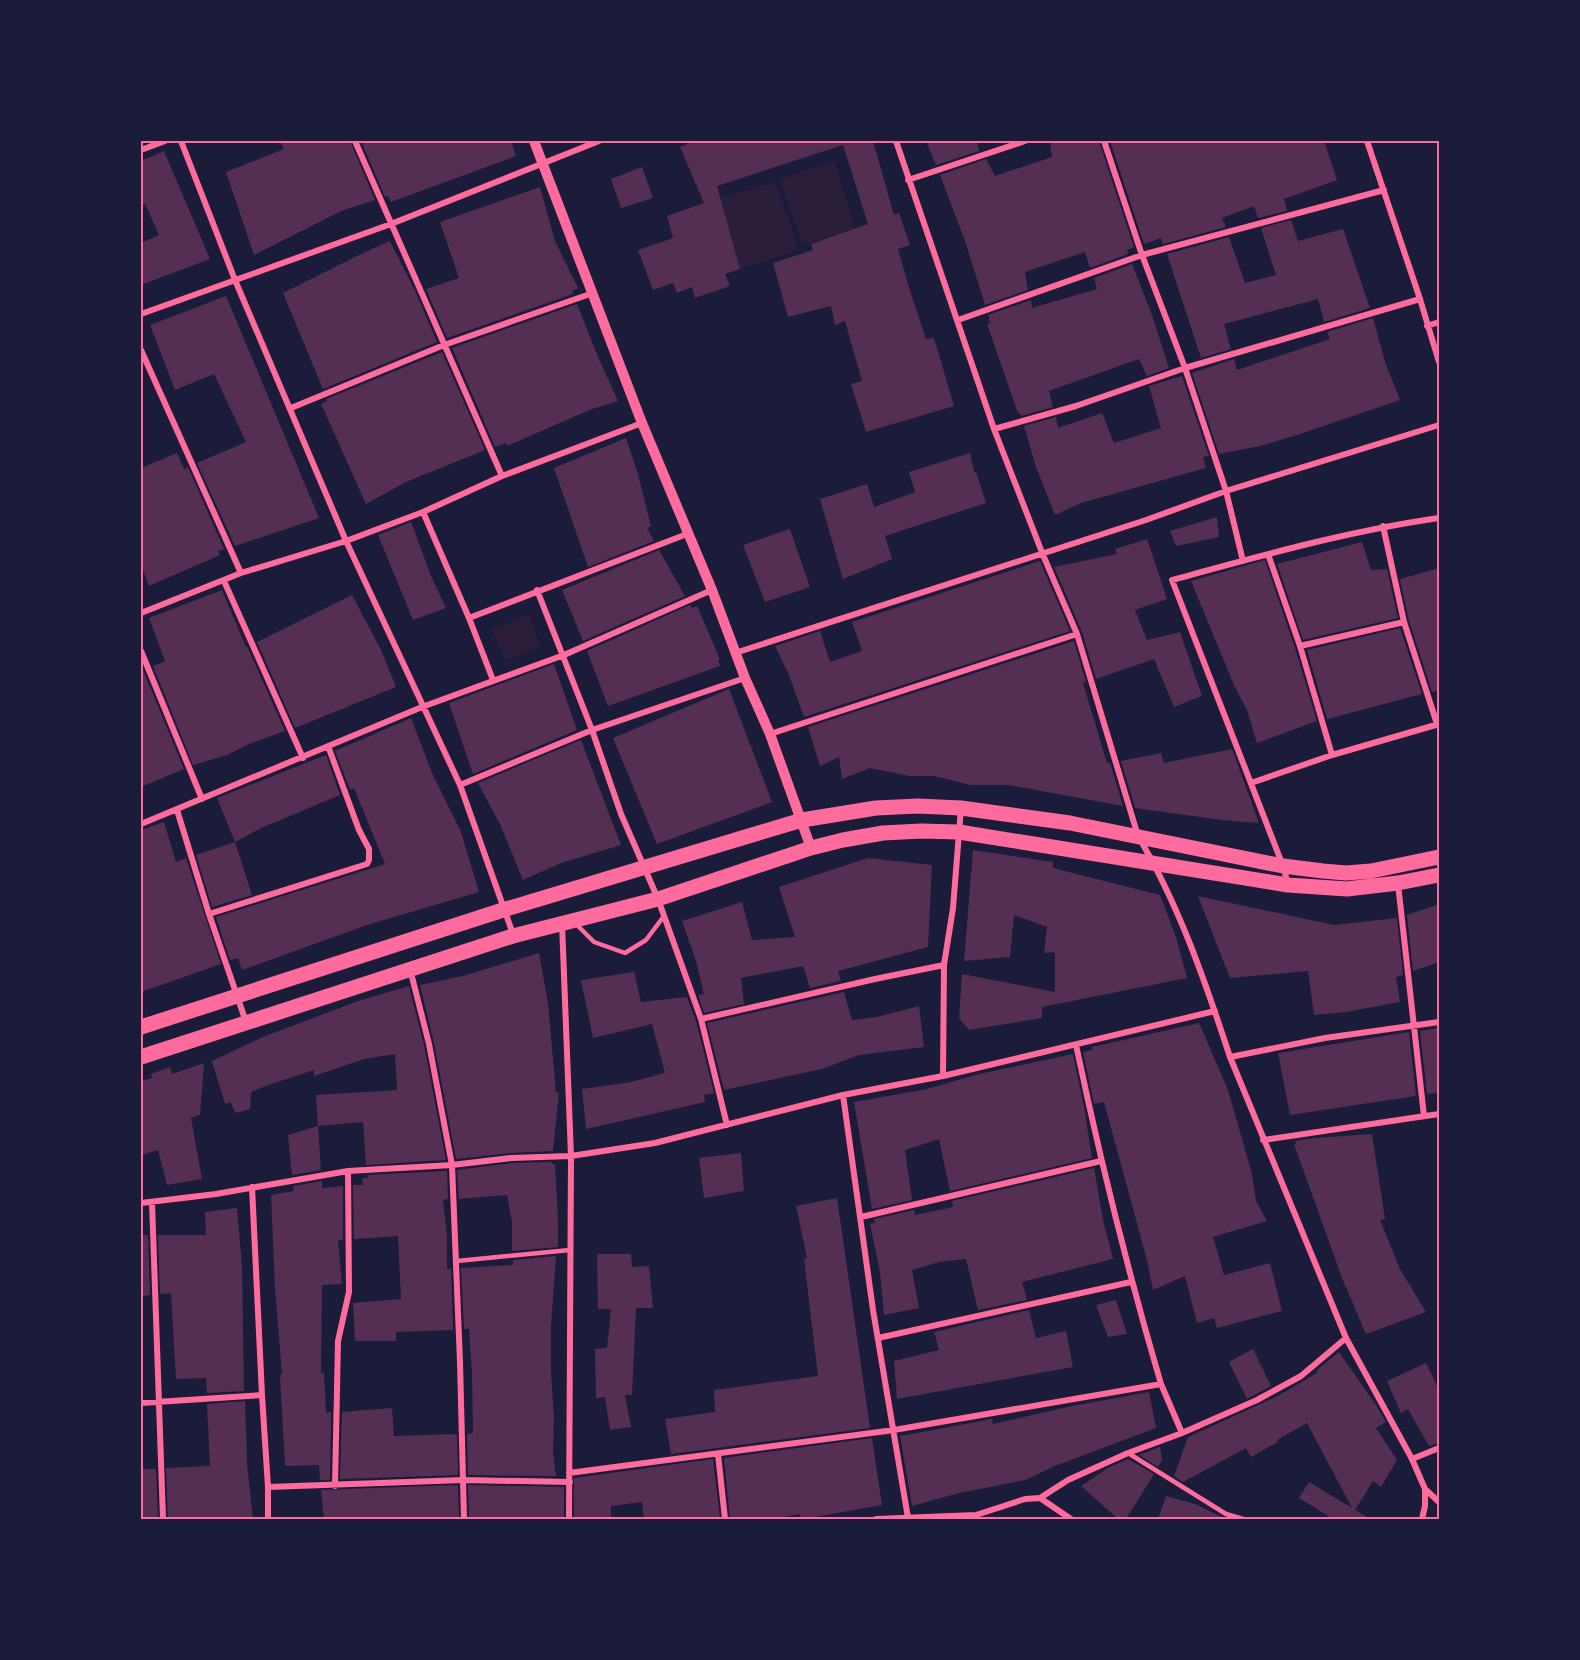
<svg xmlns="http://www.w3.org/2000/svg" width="1580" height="1660" font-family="Rubik,sans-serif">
	<rect width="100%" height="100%" fill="#1b1b3a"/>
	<path fill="#2a1e3b" d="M834,160L855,228L803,245L780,180Z
		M775,182L799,249L740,269L720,198Z
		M529,615L541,648L505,661L492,629Z"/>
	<path fill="#542f53" d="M280,141H350L375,200L341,211L254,255L226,172L284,149Z
		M361,141H511L516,156L391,202L388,196L385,197Z
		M695,141H873L894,215L899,213L910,245L898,249L910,291L926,339L934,338L954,406L866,432L851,384L862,381L845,321L835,325L831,306L788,317L773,263L813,250L811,244L868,224L843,145L717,186L740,269L725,274L730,286L695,298L692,287L677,293L673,283L653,290L638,250L673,238L667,216L704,203L680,147Z
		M926,141H977L979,151L936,165Z
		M1050,141H1099L1134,247L1127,250L1128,254L1090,268L1085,252L1025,272L1028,290L985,305L965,241L940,175L986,159L995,176L1052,157Z
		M1110,141H1324L1337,180L1284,199L1287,211L1258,218L1254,206L1222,218L1226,227L1163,244L1161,238L1144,244Z
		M164,151L210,259L141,285V243L159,235L145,204L141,205V161Z
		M642,167L653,198L621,208L611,179Z
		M540,187L555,241L578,288L572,291L573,294L447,338L426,289L459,278L440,222Z
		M1291,220L1298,241L1343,229L1370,308L1324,322L1318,299L1224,324L1231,349L1201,358L1167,254L1229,237L1245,283L1276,275L1261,228Z
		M390,241L416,293L437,342L323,389L283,293L363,253Z
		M1132,264L1152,315L1169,368L1147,376L1139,359L1049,391L1053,407L1021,416L1020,413H1018L987,324L990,323L988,315L1031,300L1032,308L1097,289L1094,278Z
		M226,296L319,518L235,546L197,463L246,442L214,374L175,390L150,325Z
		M577,304L598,357L618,401L592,409L507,446L506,443L495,447L452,348Z
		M1373,318L1385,362L1400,400L1297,435L1260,446L1219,454L1192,373L1234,359L1237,370L1330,339L1327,332Z
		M442,352L485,450L406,482L366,504L321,404L327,401L326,399Z
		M1182,376L1209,456L1203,457L1206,468L1081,503L1055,515L1036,467L1024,426L1056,417L1058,428L1102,413L1114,443L1161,428L1149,386Z
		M626,438L638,474L651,526L647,528L654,541L588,567L554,468Z
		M177,453L184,469L188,467L224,549L218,551L220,555L149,586L141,564V468Z
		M970,453L974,472H976L986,503L885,536L892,559L843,579L820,499L867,484L874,507L915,492L909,472Z
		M1217,517L1219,537L1176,546L1170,531Z
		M411,522L431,576L446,608L413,620L378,535Z
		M790,529L810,587L765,602L743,545Z
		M1147,539L1167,599L1135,610L1147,640L1180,632L1202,696L1174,707L1154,659L1096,679L1082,632L1054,567L1117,554L1115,549Z
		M1362,542L1371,570L1387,569L1398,618L1303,640L1277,564Z
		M659,550L685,596L583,641L562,590Z
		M1265,560L1295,648L1317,721L1257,743L1247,710L1234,685L1191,581Z
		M1040,561L1070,631L804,717L789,675L775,646L820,631L830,662L862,651L852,622Z
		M1439,568V690L1432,692L1409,621L1400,579Z
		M222,590L246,647L247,646L285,731L249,744L227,755L193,765L153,666L165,661L149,618Z
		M352,595L381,650L396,687L295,728L257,642Z
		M690,605L692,608L697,606L720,659L718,660L720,666L608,706L587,651Z
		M1400,628L1422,694L1327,719L1307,650Z
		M1074,641L1086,682L1083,683L1107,763H1110L1123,806L1009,785H971L934,776H909L870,768L842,779L839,757L820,766L808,727Z
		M554,664L577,730L473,774L449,703Z
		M143,670L184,769L141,787V671Z
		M729,689L772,802L657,844L613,738Z
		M411,718L432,773L461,832L479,892L367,925L242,970L238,958L230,960L216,917L385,864L354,788L350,790L335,751Z
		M581,740L621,845L561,863L523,880L500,824L478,783Z
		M1232,749L1259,823L1222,820L1135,808L1121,761L1161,753L1164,763Z
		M326,755L340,795L261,828L235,842L217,798Z
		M164,822L176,862L186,858L221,964L141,992V830Z
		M235,842L252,895L212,907L196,855Z
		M973,850L1053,862V868L1160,895L1176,937L1187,978L1042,1007V1018L969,1030L959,1018L962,974L1055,992V952L1044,953L1047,927L1014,915L1010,957L964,961Z
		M868,858L932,865L928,947L838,971L841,981L810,988L803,966L741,978L744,1004L704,1013L698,995L704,994L696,961L682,921L742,902L752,940L795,937L779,887Z
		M1198,896L1334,925L1397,918L1403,975L1396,977L1400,1002L1346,1012L1314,1015L1308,971L1230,978Z
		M1439,904V962L1413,971L1407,915Z
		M539,953L548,1003L556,1093L559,1092L553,1151L510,1153L456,1159L434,1043L420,985L463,976Z
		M634,972L641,1002L687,997L696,1021L714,1093L704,1095L705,1102L586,1129L582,1089L631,1082L665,1073L652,1024L593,1038L581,980Z
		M409,986L424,1045L446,1160L366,1165L363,1122L318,1126L316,1095L397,1090L395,1054L364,1059L314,1076V1070L268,1085L251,1092L250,1109L236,1113L230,1102L225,1104L212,1061L263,1037L358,1001Z
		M844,992L852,1020L877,1017L919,1006L924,1047L859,1055L822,1069L724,1090L707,1023Z
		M1199,1023L1228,1090L1252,1174L1256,1201L1267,1221L1213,1237L1224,1275L1270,1263L1282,1311L1217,1328L1214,1318L1197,1323L1185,1276L1153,1290L1147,1260L1104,1102L1094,1104L1083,1052L1092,1050V1047Z
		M1439,1028V1093L1427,1094L1420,1031Z
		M1409,1032L1416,1096L1290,1115L1278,1053Z
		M1073,1054L1084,1107L1092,1158L950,1191L939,1139L905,1150L912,1200L872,1209L854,1102L927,1089L979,1074Z
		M204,1063L200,1115L191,1118L202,1179L167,1185L158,1150L141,1155V1081L152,1078L151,1074L170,1067L172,1074Z
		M318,1126L321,1170L292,1175L288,1135Z
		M1372,1134L1385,1219L1380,1220L1400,1269L1426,1312L1366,1334L1342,1278L1294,1144H1296L1295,1141L1315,1138Z
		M741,1153L744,1191L704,1198L699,1158Z
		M552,1162V1164H555L558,1218V1247L512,1251V1222L507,1195L459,1199L457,1170L511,1163Z
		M1094,1168L1103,1220L1113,1259L1022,1282L1027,1300L978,1310L966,1259L939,1262L912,1270L919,1308L884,1315L880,1272L870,1224L875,1223L874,1219L914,1210L915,1215L953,1207L952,1201Z
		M447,1171L448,1199L443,1200L447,1235V1269H451L453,1330L396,1332V1341H355L353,1303L401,1299L398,1236L354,1239L353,1185H363L362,1178H368L367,1175Z
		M322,1181V1188L343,1186V1240H338L342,1284L322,1285L321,1373H324L326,1413L331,1412L330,1480H320L319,1465L285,1466L280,1375L282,1374L275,1288L271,1195L294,1191L293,1186Z
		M837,1198L870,1428L671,1454L665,1419L715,1412L714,1390L818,1376L804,1259L807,1258L796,1206Z
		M237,1208L242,1267L244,1391L207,1393L206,1378L176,1379L171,1293L160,1294L158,1235H206L205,1212Z
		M141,1235H148L150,1295L141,1296Z
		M597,1254H631L632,1267L649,1266L653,1308H636L632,1395H625L631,1427L610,1430L605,1397L596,1398L595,1349L607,1348L611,1309H598Z
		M556,1256L551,1325V1373L554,1417L553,1452L556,1476L468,1475L467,1434L473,1433L472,1374L469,1329H464L461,1268L513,1265V1260Z
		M1116,1300L1127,1334L1108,1337L1096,1305Z
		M1029,1310L1036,1338L1066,1331L1073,1367L897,1399L894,1361L939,1350L934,1332Z
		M1253,1349L1271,1386L1247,1399L1229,1362Z
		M1339,1352L1376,1405L1386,1422L1376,1428L1397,1460L1381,1487L1373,1481L1355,1510L1370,1519H1333L1299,1498L1309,1482L1352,1508L1307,1423L1277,1440L1278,1442L1251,1457L1246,1448L1183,1482L1174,1476L1188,1437L1276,1397L1317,1373L1316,1371Z
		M1426,1363L1439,1390V1443L1429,1446L1408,1409L1401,1413L1387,1381Z
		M1149,1392L1156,1428L1055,1466L1025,1480L959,1493L912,1506L900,1436L992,1419L993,1424L1072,1406Z
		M245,1401L247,1464L253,1519H168L166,1468L210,1466L207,1404Z
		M392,1408L394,1436L457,1434L458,1475L340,1479L342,1412Z
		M872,1438L882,1505L804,1519H801L800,1514L772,1519H730L724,1458Z
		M1160,1447L1162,1460L1158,1467L1139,1455Z
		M713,1459L720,1519H644L642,1502L611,1506V1519H574V1478Z
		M1128,1459L1154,1474L1126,1519H1118L1081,1486L1108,1468Z
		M141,1469H156L158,1519H141Z
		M458,1485L459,1519H324L321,1490Z
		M468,1485L564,1487V1519H469Z
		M1166,1496L1195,1504L1226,1519H1158Z"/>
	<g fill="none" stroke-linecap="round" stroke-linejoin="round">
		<path stroke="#ff6b9d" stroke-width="4.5" d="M576,924L594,942L625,953L646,940L664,916
			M457,1261L570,1250
			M1128,1453L1226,1514L1243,1519"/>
		<path stroke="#ff6b9d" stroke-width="6" d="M181,141L235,280L346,541L460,785L513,934
			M355,141L502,476
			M896,141L994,429L1043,555L1077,634L1138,836C1179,905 1205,981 1230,1057L1346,1338L1412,1459L1425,1489V1506L1422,1519
			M1104,141L1142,255L1185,368L1226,491L1243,561
			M1367,141L1420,299L1439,362
			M141,150L165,141
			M908,180L1025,141
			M141,314L391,224L599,141
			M958,320L1142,255L1384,190
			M1427,326L1439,322
			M141,350L241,573
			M291,408L444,345L593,293
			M994,429L1076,406L1185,368L1420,299
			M423,512L469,618L493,680
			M1268,554L1300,646L1332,755
			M224,581L303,758
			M537,590L592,730L621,814L658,899L701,1019L727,1125
			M141,613L241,573L346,541L423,512L502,476L642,423
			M469,618L687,534
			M1404,622L1437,724
			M1300,646L1404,622L1383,526
			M141,651L202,799
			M735,653L1146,520L1226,491L1439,425
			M770,734L1077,634
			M1251,783L1332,755L1439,724
			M460,785L592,730L745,678
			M177,810L209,914L246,1022
			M141,824L422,707L564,655L712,590
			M1288,884L1283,866L1172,580C1260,556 1348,531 1439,518
			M1398,884L1424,1116
			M209,914L367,864L369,860V849L359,830L328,746
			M562,923L571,1156L569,1519
			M410,969L429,1044L452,1165L460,1362L464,1519
			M701,1019L875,979L944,965
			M1076,1045C1100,1159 1128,1272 1161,1384
			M1230,1057L1325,1038L1439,1022
			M943,1076L944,965L953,908L961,808
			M843,1095L873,1310L908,1518
			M1263,1140L1439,1114
			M252,1187L262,1395L268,1487V1519
			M152,1202L163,1519
			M141,1203L216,1194L348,1171L452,1165L511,1158L571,1156L655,1143L843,1095L943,1076L1215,1011
			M861,1217L1101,1161
			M878,1338L1131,1282
			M141,1403L262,1395
			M718,1454L725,1519
			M1412,1459L1439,1448
			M569,1473L894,1430L1161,1384L1182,1433
			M335,1486L338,1341L349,1292L348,1171
			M268,1487L463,1480L570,1482
			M1425,1489L1439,1502
			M1040,1498L1071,1519
			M876,1519L976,1515L1025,1499L1040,1498L1068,1480L1128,1453L1182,1433L1257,1400L1301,1376L1346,1338"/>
		<path stroke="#ff6b9d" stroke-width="10" d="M534,141L642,423L712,590L745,678L770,734L811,848"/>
		<path stroke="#ff6b9d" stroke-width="15" d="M141,1027L503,910L802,820L876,808L918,806L961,808L1070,823L1283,866L1323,871L1346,873L1371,871L1439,857
			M141,1057L513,936L658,899L811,848L843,840L883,833L921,831L959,832L1288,885L1347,889L1398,883L1439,875"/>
	</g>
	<rect width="1580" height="1660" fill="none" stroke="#1b1b3a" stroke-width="285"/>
	<rect x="142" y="142" width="1296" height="1376" fill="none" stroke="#ff6b9d" stroke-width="2"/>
</svg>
